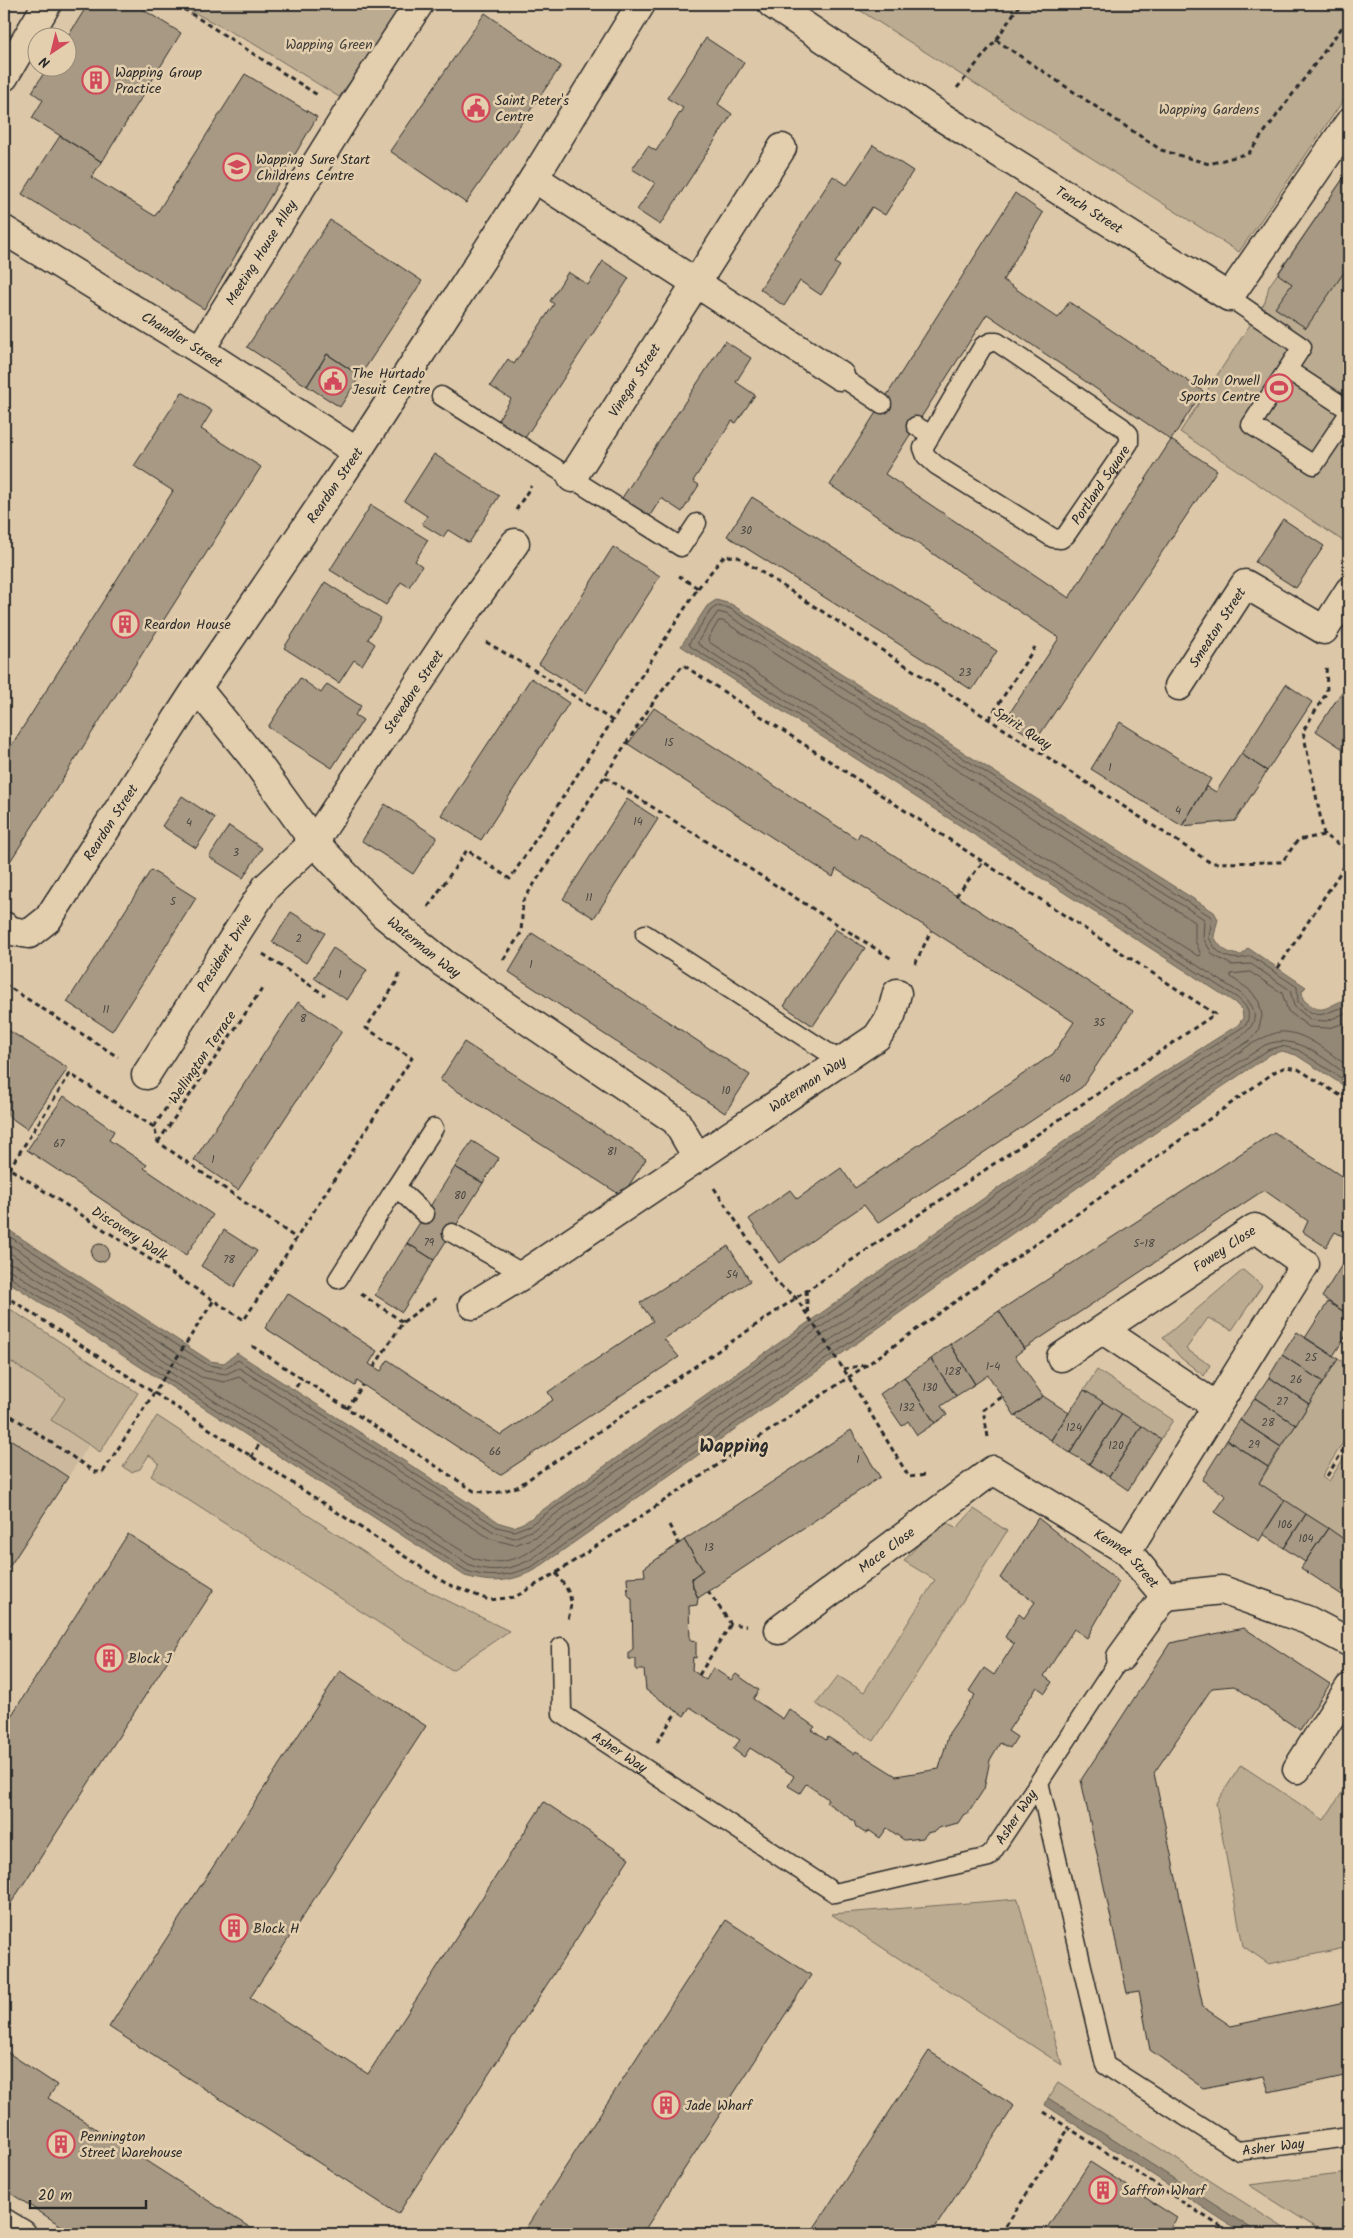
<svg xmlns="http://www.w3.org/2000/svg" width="1353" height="2238" font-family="Kalam,sans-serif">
	<rect width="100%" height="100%" fill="#dcc7a8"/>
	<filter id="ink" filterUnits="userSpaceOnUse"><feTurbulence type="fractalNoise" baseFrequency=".02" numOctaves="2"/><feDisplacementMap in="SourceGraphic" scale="10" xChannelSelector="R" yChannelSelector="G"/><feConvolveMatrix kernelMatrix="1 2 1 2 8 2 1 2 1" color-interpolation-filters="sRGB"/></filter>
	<g filter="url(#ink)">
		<path fill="#ccb99d" d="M4,1357L66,1398L51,1420L89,1445L4,1575Z"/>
		<path fill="#bbab91" stroke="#736b5e" d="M178,4H401L383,36L339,97L254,44Z
			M850,4H1349V92L1239,252Z
			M1349,170V545L1180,432L1265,302L1269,286Z
			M1243,1270L1262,1286L1232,1330L1208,1318L1186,1349L1210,1365L1204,1376L1181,1358L1163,1338Z
			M4,1305L138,1393L100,1452L51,1420L65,1398L4,1357Z
			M1338,1359L1349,1366V1433L1322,1476L1329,1481L1349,1450L1348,1542L1259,1483Z
			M1097,1370L1173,1420L1161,1439L1084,1390Z
			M157,1416L408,1581L509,1631L452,1670L151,1476L159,1463L149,1455L140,1469L131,1472L123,1467Z
			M974,1509L1007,1531L874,1741L816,1704L838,1676L864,1692L935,1580L904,1561L941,1519L957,1528Z
			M1241,1765L1324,1820L1349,1782V1947L1269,1964L1243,1946L1216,1803Z
			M1018,1899L1062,2065L831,1914Z
			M1058,2083L1293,2234H1260L1048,2098Z
			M1349,2173V2234H1326L1249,2185Z"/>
		<path fill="#938774" stroke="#696257" d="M716,600L731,604L1214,912L1218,919L1214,936C1219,948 1229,955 1242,955L1248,948L1306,987L1302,991L1303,999C1321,1017 1325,1007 1344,1000L1349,1004V1089L1296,1055L1282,1051L1271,1054L1179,1116L535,1570C510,1582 493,1584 465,1576L4,1279V1227L210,1361L224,1363L237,1353L500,1523L514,1527L527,1521L1154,1078L1238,1025L1243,1018L1242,1010L1234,1002L681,646L707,606Z
			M1048,2098L1260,2234H1244L1045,2105Z"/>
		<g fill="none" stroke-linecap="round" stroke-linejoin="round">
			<path stroke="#555048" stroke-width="1" d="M719,621H723L1195,922V940L1201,955L1198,956L709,642L708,639Z
				M4,1233L208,1365L225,1368L238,1360L497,1527L514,1531L530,1525L1156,1082L1246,1025C1252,1012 1246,1005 1236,997L690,646L689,643L711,610L717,606L729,608L1210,916L1212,919L1209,937C1217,957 1232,962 1251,956L1297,987L1298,1002C1323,1028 1328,1005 1349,1008
				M4,1241L205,1371L226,1374L239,1368L494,1532L514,1538L533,1530L1160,1088L1244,1034C1261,1020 1255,1005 1240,993L698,644V641L718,612L726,614L1204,919L1203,938L1213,955L1232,965L1251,964L1290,990L1294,1006L1311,1020L1327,1021L1343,1014H1349
				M4,1249L201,1377L224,1382L239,1377L491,1539L515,1545L538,1536L1164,1094L1249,1041L1258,1031L1262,1016L1259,1002L1251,991L1231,977V974L1250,972L1282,993L1288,1011L1309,1027L1328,1028L1349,1022
				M4,1262L16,1265L473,1558C492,1565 508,1562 526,1554L1251,1044C1260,1040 1269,1034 1280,1032C1304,1030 1330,1054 1349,1067
				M4,1269L12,1271L470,1565C492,1573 509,1570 530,1560L1172,1107L1265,1045C1296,1032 1324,1059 1349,1076
				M4,1275L8,1276L467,1571C491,1579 510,1576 533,1566L1176,1112L1268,1050L1282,1046L1298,1050L1349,1083"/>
		</g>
		<path fill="#a79983" stroke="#2b2b2b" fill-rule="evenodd" d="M4,4H13L4,19Z
			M88,4H134L181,33L102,162L32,118L43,100L32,92L47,68H68L67,38Z
			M485,13L561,66L466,203L390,151Z
			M706,38L744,63L718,104L732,114L660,225L637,210L655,183L632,169L648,146L656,151L683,108L667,98Z
			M245,74L317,117L204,309L22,194L60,136L102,162L91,177L155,216Z
			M873,145L913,171L885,215L872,207L835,263L840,266L821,295L800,281L784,306L760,289L833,176L847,185Z
			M1349,170V265L1306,328L1275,308L1292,284L1278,274Z
			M1015,193L1043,213L1003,280L1058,318L1069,302L1203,391L1171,440L1217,470L1036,740L1005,720L1059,638L830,485ZM987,314L1171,440L1069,598L885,474Z
			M330,220L422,281L360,376L327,354L307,386L247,347Z
			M603,261L629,278L523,441L496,423L511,399L490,386L508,359L514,364L554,304L550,301L568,272L588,285Z
			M725,341L751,358L736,382L755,395L736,423L732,421L693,481L699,485L682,512L661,498L646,522L618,504Z
			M327,354L360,376L340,407L307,386Z
			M182,392L212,411L201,429L261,467L11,860L4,856V757L173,491L134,466Z
			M434,454L499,496L469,543L448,530L443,537L422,524L427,516L404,501Z
			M752,497L997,651L972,690L727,536Z
			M371,505L428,540L415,561L422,566L409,587L401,582L386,605L330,570Z
			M1283,519L1324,546L1296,588L1255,562Z
			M613,547L660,576L586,693L539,664Z
			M325,582L381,618L368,639L375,644L362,665L354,660L339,683L284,648Z
			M300,678L321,693L327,684L361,706L355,715L363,720L332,768L268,727Z
			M531,678L569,703L481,840L441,815Z
			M1286,684L1312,702L1267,771L1241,754Z
			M1341,693L1349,698V753L1316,731Z
			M654,708L857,839L860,833L1133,1011L1082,1087L878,1223L864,1205L779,1263L749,1219L790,1190L797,1199L841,1168L855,1188L1053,1054L1074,1022L836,869L833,877L628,744Z
			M1120,722L1211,779L1182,826L1091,769Z
			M1241,754L1267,771L1235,821L1182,826L1206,786L1216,792Z
			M182,796L215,818L196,848L162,826Z
			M627,799L658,819L594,918L563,899Z
			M385,804L437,837L413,874L362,841Z
			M229,826L262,848L243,878L209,857Z
			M151,870L196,898L112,1031L67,1002Z
			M291,912L325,933L306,963L272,942Z
			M835,929L865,948L813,1026L784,1006Z
			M532,933L750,1075L725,1113L509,972Z
			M333,948L367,970L347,1000L314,978Z
			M298,1002L342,1031L238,1190L194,1160Z
			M5,1028L68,1068L27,1129L4,1113Z
			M464,1042L646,1159L622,1196L440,1080Z
			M64,1096L114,1131L109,1140L147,1165L144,1168L213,1215L186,1255L27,1150Z
			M1274,1132L1349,1181L1348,1239L1335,1232L1326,1247L1303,1232L1308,1221L1264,1190L1024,1349L999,1311Z
			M472,1141L499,1158L483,1183L455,1167Z
			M455,1167L483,1183L434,1260L407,1243Z
			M224,1230L257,1251L234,1287L201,1266Z
			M407,1243L434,1260L402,1312L375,1295Z
			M91 1253a9 9 0 1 1 18 0a9 9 0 1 1-18 0Z
			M728,1246L750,1281L664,1339L679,1357L500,1475L357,1381L355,1386L265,1328L287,1293L377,1351L369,1364L381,1371L388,1360L501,1435L553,1400L548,1392L653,1321L640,1303Z
			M1346,1258L1349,1260V1315L1322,1297Z
			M1328,1302L1349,1315V1331L1333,1356L1305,1338Z
			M999,1311L1024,1349L1015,1356L1043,1396L1015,1416L988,1375L975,1384L950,1344Z
			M1297,1332L1338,1359L1323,1382L1282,1355Z
			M950,1344L975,1384L956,1396L931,1359Z
			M1282,1355L1323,1382L1309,1404L1269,1377Z
			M931,1359L956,1396L941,1406L947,1415L935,1423L904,1377Z
			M904,1377L935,1423L917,1435L908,1421L902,1426L880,1394Z
			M1269,1377L1309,1404L1296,1425L1255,1398Z
			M1084,1390L1103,1402L1070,1453L1051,1440Z
			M1043,1396L1069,1413L1051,1440L1015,1416Z
			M1255,1398L1296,1425L1281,1447L1240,1420Z
			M1103,1402L1122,1414L1089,1464L1070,1453Z
			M1122,1414L1142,1426L1109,1477L1089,1464Z
			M1240,1420L1281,1447L1268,1467L1227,1440Z
			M1142,1426L1161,1439L1128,1490L1109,1477Z
			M851,1430L880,1477L698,1598L693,1587L692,1578L703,1570L684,1540Z
			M4,1435L68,1477L4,1575Z
			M1227,1440L1268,1467L1259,1483L1285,1500L1259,1541L1215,1512L1226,1496L1202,1480Z
			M1285,1500L1306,1514L1284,1548L1263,1534Z
			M1306,1514L1328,1528L1305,1562L1284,1548Z
			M1038,1518L1119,1582L1087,1638L1074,1629L1044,1676L1052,1682L1045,1693L1037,1687L1008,1731L1017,1737L1010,1748L1000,1743L990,1760L984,1789L967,1815L964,1814L958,1823L938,1828L935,1831L927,1833L923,1838L904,1840L887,1828L880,1838L870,1831L865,1833L856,1827L854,1821L826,1802L828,1799L806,1784L800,1793L788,1786L794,1776L750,1748L744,1757L733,1749L740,1740L690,1707L684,1716L646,1690L644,1670H636V1659H629V1652L633,1649L632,1599L628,1595L627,1577L645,1576L644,1568L684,1540L703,1570L692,1578L693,1587L698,1598L697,1605L689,1606L690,1640L696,1641V1658L693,1657L692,1670L706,1680L713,1668L731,1680L736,1674L759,1690L753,1699L783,1719L789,1709L815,1727L812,1730L826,1740L828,1737L854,1754L856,1751L896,1776L939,1769L949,1733L975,1695L969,1691L984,1668L994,1675L1014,1644L1005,1637L1019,1614L1024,1618L1035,1602L1000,1578Z
			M1328,1528L1348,1542L1349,1540V1585L1342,1595L1301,1568Z
			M128,1534L214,1589L4,1914V1727Z
			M1244,1628L1330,1684L1300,1730L1234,1686L1212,1688L1154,1773L1203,2007L1231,2026L1349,2001V2075L1269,2092L1264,2076L1203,2088L1150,2050L1139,1991L1127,1993L1081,1780L1170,1643Z
			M340,1671L426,1726L250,1998L368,2074L544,1802L629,1858L398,2214L109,2027Z
			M726,1920L811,1975L642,2234H522Z
			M4,2050L57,2085L48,2098L260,2234H74L4,2189Z
			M929,2051L1014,2106L931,2234H810Z
			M1090,2162L1177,2218L1166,2234H1043Z"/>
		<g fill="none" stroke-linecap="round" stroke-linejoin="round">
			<g stroke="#2b2b2b" stroke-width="21">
				<g id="service">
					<path d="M1229,297L1302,347L1251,425L1314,465L1349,413"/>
					<path d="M1288,370L1349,410"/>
					<path d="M840,376L882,404"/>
					<path d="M441,396L681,547L697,523"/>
					<path id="s1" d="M916,426L931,435L923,448L926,456L936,465L1053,538L1061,539L1066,535L1129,443V434L1122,427L997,342H991L983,346L931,435"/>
					<path d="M645,934L841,1061"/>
					<path d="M396,1187L434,1128"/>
					<path d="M452,1233L524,1274"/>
					<path d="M338,1279L396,1187L425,1214"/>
					<path id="s2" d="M561,1647L562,1714L835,1893L989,1857L1039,1782L1105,2065L1239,2151L1349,2137"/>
					<path d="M1039,1782L1121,1657"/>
				</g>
			</g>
			<g stroke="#2b2b2b" stroke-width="31">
				<g id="minor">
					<path id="s3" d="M772,4L937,114L1229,297L1349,123"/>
					<path d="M534,178L840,376"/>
					<path id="s4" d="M4,230L200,350L357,452"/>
					<path id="s5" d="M200,350L347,114L419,4"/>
					<path id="s6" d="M572,478L782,148"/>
					<path id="s7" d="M1179,686L1245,584L1324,630L1349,591"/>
					<path id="s8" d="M197,688L252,756L314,842L383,914L443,963L676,1121L697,1157"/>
					<path id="s9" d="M4,926L12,931L29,934L48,919L197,688L357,452L534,178L641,4"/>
					<path id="s10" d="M146,1075L266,887L314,842L457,625L515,543"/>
					<path id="s11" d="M473,1305L524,1274L877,1037L891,1016L897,993"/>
					<path d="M1103,1330L1216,1406"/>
					<path id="s12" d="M1061,1357L1255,1228L1305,1264L1127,1551"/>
					<path id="s13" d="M779,1630L993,1470L1127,1551L1165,1596L1222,1590L1307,1620L1349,1642"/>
					<path d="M1121,1657L1165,1596"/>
					<path d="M1297,1769L1349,1688"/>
					<path d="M4,2223L22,2234"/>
				</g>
			</g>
			<g stroke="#2b2b2b" stroke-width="31">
				<path id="tertiary" d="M4,77L47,4"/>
			</g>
			<path stroke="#2b2b2b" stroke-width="3" stroke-dasharray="5 4" stroke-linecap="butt" d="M176,4L319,96
				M996,40L1161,150L1209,164L1249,153L1349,18
				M957,88L996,40L1020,4
				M516,510L531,486
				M698,588L724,556L738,557L1211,863L1282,862L1298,840L1324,835L1349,851
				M486,642L534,670L613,721
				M989,719L1035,647
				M605,777L892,959
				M1324,835L1303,731L1327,692L1326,664
				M956,896L983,862
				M428,907L467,850L510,879L698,588L679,576
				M263,954L325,995
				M915,964L931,931
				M1278,968L1349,859
				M4,984L118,1057
				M154,1127L171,1100
				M158,1142L264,986
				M4,1165L244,1320L412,1058L366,1028L396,983L400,972
				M9,1169L70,1074L154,1127L158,1142L296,1238
				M714,1188L777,1283L796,1298L848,1376L909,1477L927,1475
				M806,1290L808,1316
				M361,1294L403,1322L374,1367
				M4,1295L447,1584L489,1600L515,1597L556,1573L867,1365L1276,1071L1286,1067L1298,1069L1349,1101
				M403,1322L439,1296
				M1345,1337L1349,1340
				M252,1346L474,1491L496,1493L517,1487L1215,1014L683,665L654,701L523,901L521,933L501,963
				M843,1369L865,1365
				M296,1387L302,1378
				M347,1409L363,1385
				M4,1411L95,1472H103
				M988,1437L983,1410L1002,1397
				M251,1457L259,1445
				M1327,1476L1349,1441
				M669,1525L679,1544
				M556,1573C570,1594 574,1595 568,1620
				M708,1591L731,1624L746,1626
				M699,1675L731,1624
				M657,1742L677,1711
				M1044,2112L1232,2234
				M1001,2234L1069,2128"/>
			<use href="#service" stroke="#e3cead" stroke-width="18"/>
			<use href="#minor" stroke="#e3cead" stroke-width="28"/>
			<use href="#tertiary" stroke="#e3cead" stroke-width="28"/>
			<path stroke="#2b2b2b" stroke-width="3" stroke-dasharray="5 4" stroke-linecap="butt" d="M103,1472L214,1300"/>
		</g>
	</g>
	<defs>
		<g id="building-ring" transform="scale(1.4375)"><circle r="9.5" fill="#e3cead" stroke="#d1495b" stroke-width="1.5"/><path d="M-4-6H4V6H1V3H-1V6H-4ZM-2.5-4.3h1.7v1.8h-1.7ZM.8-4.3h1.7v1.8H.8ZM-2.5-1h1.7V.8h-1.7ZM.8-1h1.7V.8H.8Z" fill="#d1495b"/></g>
		<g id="civic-ring" transform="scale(1.4375)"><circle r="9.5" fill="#e3cead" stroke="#d1495b" stroke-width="1.5"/><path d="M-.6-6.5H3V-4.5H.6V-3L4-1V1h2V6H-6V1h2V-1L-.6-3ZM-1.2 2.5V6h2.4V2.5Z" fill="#d1495b"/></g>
		<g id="school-ring" transform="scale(1.4375)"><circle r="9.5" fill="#e3cead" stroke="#d1495b" stroke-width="1.5"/><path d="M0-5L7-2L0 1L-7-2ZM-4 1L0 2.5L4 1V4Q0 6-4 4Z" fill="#d1495b"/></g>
		<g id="stadium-ring" transform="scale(1.4375)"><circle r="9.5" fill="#e3cead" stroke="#d1495b" stroke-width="1.5"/><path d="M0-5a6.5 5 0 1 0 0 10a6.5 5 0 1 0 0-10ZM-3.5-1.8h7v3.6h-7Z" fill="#d1495b"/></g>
	</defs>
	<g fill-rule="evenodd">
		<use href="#building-ring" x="96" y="80"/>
		<use href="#civic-ring" x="476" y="108"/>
		<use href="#school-ring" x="237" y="167"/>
		<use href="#civic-ring" x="333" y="381"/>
		<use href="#stadium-ring" x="1279" y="388"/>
		<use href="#building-ring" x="125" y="624"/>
		<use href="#building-ring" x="109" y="1658"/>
		<use href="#building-ring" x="234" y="1928"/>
		<use href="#building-ring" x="666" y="2105"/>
		<use href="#building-ring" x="61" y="2144"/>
		<use href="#building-ring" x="1103" y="2190"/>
	</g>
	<g text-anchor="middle" stroke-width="5" stroke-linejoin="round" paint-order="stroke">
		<g font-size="11" fill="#4a4641">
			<text x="746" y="534">30</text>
			<text x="965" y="676">23</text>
			<text x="669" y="746">15</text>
			<text x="1110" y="771">1</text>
			<text x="1178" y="814">4</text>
			<text x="638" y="825">14</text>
			<text x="189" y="826">4</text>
			<text x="236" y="856">3</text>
			<text x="589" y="901">11</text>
			<text x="173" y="905">5</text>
			<text x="299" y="942">2</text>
			<text x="531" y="968">1</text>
			<text x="340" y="978">1</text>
			<text x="106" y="1013">11</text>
			<text x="303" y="1022">8</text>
			<text x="1099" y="1026">35</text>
			<text x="1065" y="1082">40</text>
			<text x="726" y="1094">10</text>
			<text x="59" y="1147">67</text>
			<text x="612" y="1155">81</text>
			<text x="213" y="1163">1</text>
			<text x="460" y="1199">80</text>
			<text x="429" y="1246">79</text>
			<text x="1144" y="1247">5-18</text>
			<text x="229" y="1263">78</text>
			<text x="732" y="1278">54</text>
			<text x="1311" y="1361">25</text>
			<text x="993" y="1370">1-4</text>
			<text x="953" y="1375">128</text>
			<text x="1296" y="1383">26</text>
			<text x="930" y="1391">130</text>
			<text x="1282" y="1405">27</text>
			<text x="907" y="1411">132</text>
			<text x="1268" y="1426">28</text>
			<text x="1074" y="1431">124</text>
			<text x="1254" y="1448">29</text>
			<text x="1116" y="1449">120</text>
			<text x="495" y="1455">66</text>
			<text x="858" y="1463">1</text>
			<text x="1285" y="1528">106</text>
			<text x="1306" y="1542">104</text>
			<text x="709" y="1551">13</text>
		</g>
		<g font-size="14" fill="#413e3a" stroke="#e3cead">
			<text x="329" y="49">Wapping Green</text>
			<text x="1209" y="114">Wapping Gardens</text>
		</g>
		<g font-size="14" fill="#2b2b2b" stroke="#e3cead" text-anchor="start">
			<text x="115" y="77">Wapping Group<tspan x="115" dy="16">Practice</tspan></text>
			<text x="495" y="105">Saint Peter's<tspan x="495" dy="16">Centre</tspan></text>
			<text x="256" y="164">Wapping Sure Start<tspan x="256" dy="16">Childrens Centre</tspan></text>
			<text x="352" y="378">The Hurtado<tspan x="352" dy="16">Jesuit Centre</tspan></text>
			<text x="1260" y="385" text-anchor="end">John Orwell<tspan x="1260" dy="16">Sports Centre</tspan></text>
			<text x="144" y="629">Reardon House</text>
			<text x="128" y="1663">Block J</text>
			<text x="253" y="1933">Block H</text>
			<text x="685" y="2110">Jade Wharf</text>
			<text x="80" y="2141">Pennington<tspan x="80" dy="16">Street Warehouse</tspan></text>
			<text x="1122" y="2195">Saffron Wharf</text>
		</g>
		<g font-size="14" fill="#2b2b2b" stroke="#e3cead">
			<text dy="5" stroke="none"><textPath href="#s3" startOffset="378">Tench Street</textPath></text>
			<text dy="5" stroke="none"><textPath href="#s5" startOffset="115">Meeting House Alley</textPath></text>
			<text dy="5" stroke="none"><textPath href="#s4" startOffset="209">Chandler Street</textPath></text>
			<text dy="5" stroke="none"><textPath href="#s6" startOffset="116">Vinegar Street</textPath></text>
			<text dy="5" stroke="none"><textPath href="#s9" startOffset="571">Reardon Street</textPath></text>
			<text dy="5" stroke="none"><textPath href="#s1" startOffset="268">Portland Square</textPath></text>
			<text dy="5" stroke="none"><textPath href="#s7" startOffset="70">Smeaton Street</textPath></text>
			<text dy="5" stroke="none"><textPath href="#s10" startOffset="469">Stevedore Street</textPath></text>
			<text transform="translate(1023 728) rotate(33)" y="5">Spirit Quay</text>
			<text dy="5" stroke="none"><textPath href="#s9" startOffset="166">Reardon Street</textPath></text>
			<text dy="5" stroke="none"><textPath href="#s8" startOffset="346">Waterman Way</textPath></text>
			<text dy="5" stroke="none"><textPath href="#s10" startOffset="145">President Drive</textPath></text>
			<text transform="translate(202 1057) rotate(-56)" y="5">Wellington Terrace</text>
			<text dy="5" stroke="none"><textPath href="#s11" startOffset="401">Waterman Way</textPath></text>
			<text transform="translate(130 1233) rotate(33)" y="5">Discovery Walk</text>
			<text dy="5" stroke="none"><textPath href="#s12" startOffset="196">Fowey Close</textPath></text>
			<text dy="5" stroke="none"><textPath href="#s13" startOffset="134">Mace Close</textPath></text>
			<text dy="5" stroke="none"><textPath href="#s13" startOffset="428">Kennet Street</textPath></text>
			<text dy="5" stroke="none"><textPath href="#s2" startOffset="136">Asher Way</textPath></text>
			<text dy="5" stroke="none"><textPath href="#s2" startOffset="600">Asher Way</textPath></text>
			<text dy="5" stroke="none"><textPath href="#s2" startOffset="1126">Asher Way</textPath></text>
		</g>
		<g font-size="19" font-weight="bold" fill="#2b2b2b" stroke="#e3cead">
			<text x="734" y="1452">Wapping</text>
		</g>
	</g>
	<rect width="1353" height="2238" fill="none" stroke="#e3cead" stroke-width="20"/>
	<rect x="10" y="10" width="1333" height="2218" fill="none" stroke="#2b2b2b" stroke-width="2" filter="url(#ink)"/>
	<g transform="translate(52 52) rotate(215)"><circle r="24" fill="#e3cead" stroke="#998d79"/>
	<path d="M0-4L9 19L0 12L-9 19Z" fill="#d1495b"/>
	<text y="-8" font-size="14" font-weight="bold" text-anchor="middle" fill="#2b2b2b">N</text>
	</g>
	<path d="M30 2200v8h116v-8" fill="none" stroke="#2b2b2b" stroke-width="2.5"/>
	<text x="38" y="2200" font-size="15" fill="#2b2b2b" stroke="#e3cead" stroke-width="4" paint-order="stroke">20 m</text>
</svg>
